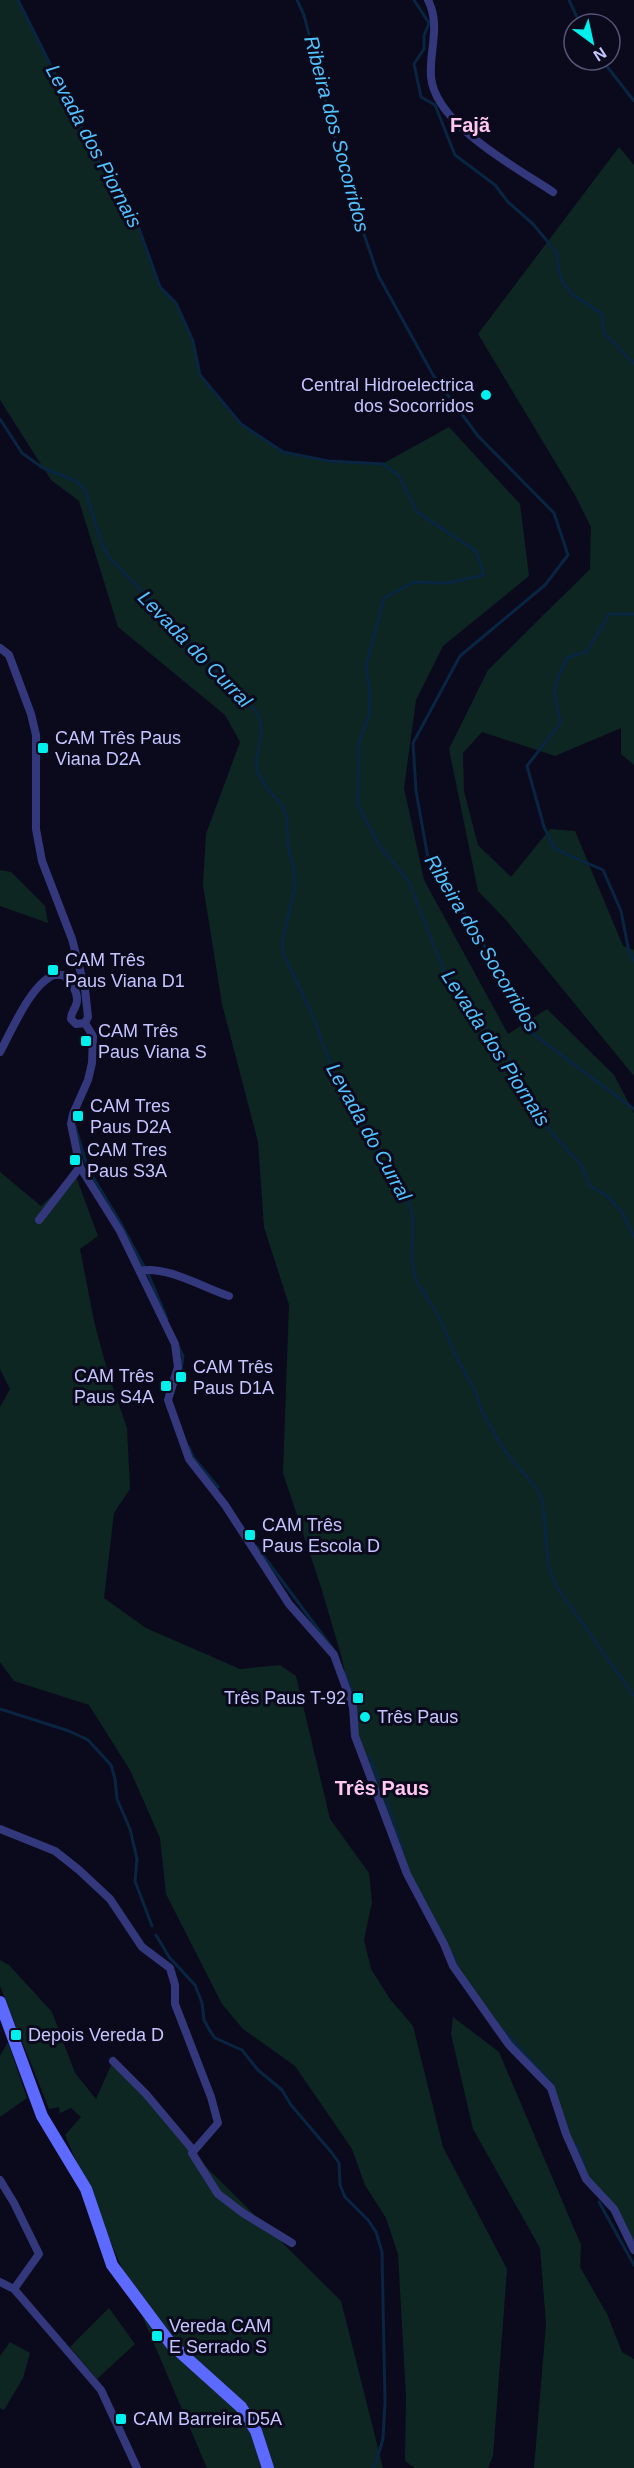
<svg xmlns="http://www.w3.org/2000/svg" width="634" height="2468" font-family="Arial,sans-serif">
	<rect width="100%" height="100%" fill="#0b0a1c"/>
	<path fill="#0d2622" d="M0,0H19L110,183L132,209L160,287L177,303L193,341L201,375L242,424L284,451L328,460L384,463L449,427L520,504L529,576L443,646L416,700L404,788L424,880L508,1034L547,1009L614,1075L634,1113V2250L619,2218L586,2179L551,2088L509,2045L465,1985L407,1874L355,1736L353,1707L341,1655L321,1587L283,1473L289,1305L264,1227L258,1142L222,1004L203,885L206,834L240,742L225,715L118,627L79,501L51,480L0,400Z
		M619,147L634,165V765L621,754V728L555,756L482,732L463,753L464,791L478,845L511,877L550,829L575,831L623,946L634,950V1076L506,920L478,891L449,749L488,670L590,569L591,527L575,495L478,334Z
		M0,870L11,872L45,906L48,923L0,906Z
		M0,1172L41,1206L75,1174L98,1236L80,1249L94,1321L107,1370L127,1428L130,1489L114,1513L104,1598L146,1628L240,1669L280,1665L296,1676L330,1819L369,1873L372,1902L364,1940L371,1969L390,1999L413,2026L443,2147L507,2269L493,2456L488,2468H415L405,2461L406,2396L398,2254L386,2218L365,2185L352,2149L295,2066L243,2029L222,2004L166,1894L160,1838L130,1770L89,1705L14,1681L0,1662V1407L10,1389L0,1369Z
		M0,1960L9,1965L52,2012L75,2073L96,2099L113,2061L192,2153L341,2301L383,2468H207L65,2135L81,2117L71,2108L60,2113L59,2107L49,2109L0,1986Z
		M453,2017L499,2052L581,2245L580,2267L607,2314L622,2352L634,2359V2468H534L546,2324L540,2248L473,2129L451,2034Z
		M8,2042L27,2098L0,2117V2056Z
		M109,2308L135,2344L97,2379L70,2347Z
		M10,2342L30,2353L23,2378L4,2410L0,2408V2356Z"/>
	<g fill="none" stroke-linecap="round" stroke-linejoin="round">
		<path stroke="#092541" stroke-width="3" d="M18,0L110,184L132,209L160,287L176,303L193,341L200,375L241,424L283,452L328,461L384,464L399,476L417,512L476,551L484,575L447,583L414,582L384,598L366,666L370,692L369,715L359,743L358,805L379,845L409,882L444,971L506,1055L544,1124L581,1165L590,1186L606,1195L622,1212L634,1237
			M297,0L304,15L347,185L378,275L433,375L478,436L554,513L568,555L545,585L460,656L413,743L416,791L428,858L475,929L532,1033L634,1109
			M414,0L429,23L424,36V49L414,64L421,97L435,105L455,155L495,185L508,202L533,224L557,253L559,272L564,285L572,294L602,314L604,333L634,364
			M569,0L580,24
			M602,60L634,101
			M0,419L22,453L43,468L76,481L85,490L102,544L109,557L153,603L178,635L209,660L223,682L250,705L257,713L261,723V737L256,761L257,771L266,787L282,805L287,819L288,846L294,869L295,887L282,943L284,955L312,1014L333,1071L349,1094L384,1167L408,1200L413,1218L412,1259L416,1280L439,1317L456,1356L475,1391L482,1411L504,1450L538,1490L543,1503L548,1564L556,1586L634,1696
			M634,614H609L587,651L567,658C552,687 552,691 561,722L527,766L544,827L555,849L603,870L621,911L629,952L634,961
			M75,1126L88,1169L120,1222L149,1276L167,1319
			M178,1345L183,1356L181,1370
			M189,1447L193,1457L218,1487
			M256,1546L336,1653
			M345,1672L352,1690
			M0,1709L69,1731L88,1740L111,1765L115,1779L117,1799L130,1829L137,1859L135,1881L152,1926
			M369,1756L384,1791L403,1851
			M156,1935L169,1957L195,1985L202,2003L204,2020L210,2031L215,2038L242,2050L258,2070L282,2090L291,2105L332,2153L339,2163L340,2185L345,2197L368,2220L376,2232L382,2252L385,2401L383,2439L374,2468
			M451,1952L458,1967
			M502,2029L552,2084
			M576,2145L585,2166
			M599,2202L634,2265"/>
		<path stroke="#33387d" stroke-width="8" d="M428,0C441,26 429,50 431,77C435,124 517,168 553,192
			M0,648L9,655L31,714L36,735V829L42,861L72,939L85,989L88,1017L85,1023
			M85,1023L93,1036L92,1063L88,1080L73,1114L71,1124L80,1167L120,1231L175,1344L178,1367L168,1400L189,1459L225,1505L289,1604L334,1655L353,1707L355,1736L407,1874L444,1944L453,1966L509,2045L551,2088L566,2134L586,2179L614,2209L634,2250
			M0,1052C12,1030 31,984 54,975H63C71,981 80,994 76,1005C74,1011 71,1012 71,1019L76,1024L85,1023
			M39,1220L80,1167
			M140,1271C166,1265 204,1288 229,1296
			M0,1829L55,1851L79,1870L110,1899L142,1947L170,1968L175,1985V2004L211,2097L218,2123L192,2153L218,2194L243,2213L292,2243
			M113,2061L146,2094L193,2150
			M0,2180L14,2203L39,2254L14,2289
			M0,2282L14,2289L101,2390L137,2468"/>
		<path stroke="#5c6aff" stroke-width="12" d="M0,2002L42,2116L86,2189L112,2265L171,2344L241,2407L256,2431L268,2468"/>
	</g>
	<g fill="#00f0ed" stroke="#0b0a1c" stroke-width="2">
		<circle cx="486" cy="395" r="6"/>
		<rect x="37" y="742" width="12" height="12" rx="3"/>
		<rect x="47" y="964" width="12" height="12" rx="3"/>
		<rect x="80" y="1035" width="12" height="12" rx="3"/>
		<rect x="72" y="1110" width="12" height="12" rx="3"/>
		<rect x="69" y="1154" width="12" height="12" rx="3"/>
		<rect x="175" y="1371" width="12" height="12" rx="3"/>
		<rect x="160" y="1380" width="12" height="12" rx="3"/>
		<rect x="244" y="1529" width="12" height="12" rx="3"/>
		<rect x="352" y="1692" width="12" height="12" rx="3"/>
		<circle cx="365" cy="1717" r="6"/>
		<rect x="10" y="2029" width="12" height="12" rx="3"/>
		<rect x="151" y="2330" width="12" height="12" rx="3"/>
		<rect x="115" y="2413" width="12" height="12" rx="3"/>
	</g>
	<g text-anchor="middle" stroke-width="6" stroke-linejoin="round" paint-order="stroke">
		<g font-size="18" fill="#c5c5ff" stroke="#0b0a1c" text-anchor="start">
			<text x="474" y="391" text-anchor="end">Central Hidroelectrica<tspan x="474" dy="21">dos Socorridos</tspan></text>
			<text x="55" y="744">CAM Três Paus<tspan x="55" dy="21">Viana D2A</tspan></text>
			<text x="65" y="966">CAM Três<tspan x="65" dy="21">Paus Viana D1</tspan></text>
			<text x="98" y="1037">CAM Três<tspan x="98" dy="21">Paus Viana S</tspan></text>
			<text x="90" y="1112">CAM Tres<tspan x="90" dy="21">Paus D2A</tspan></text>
			<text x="87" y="1156">CAM Tres<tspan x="87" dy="21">Paus S3A</tspan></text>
			<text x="193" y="1373">CAM Três<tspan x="193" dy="21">Paus D1A</tspan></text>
			<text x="154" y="1382" text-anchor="end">CAM Três<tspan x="154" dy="21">Paus S4A</tspan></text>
			<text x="262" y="1531">CAM Três<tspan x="262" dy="21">Paus Escola D</tspan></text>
			<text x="346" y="1704" text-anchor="end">Três Paus T-92</text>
			<text x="377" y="1723">Três Paus</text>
			<text x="28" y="2041">Depois Vereda D</text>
			<text x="169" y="2332">Vereda CAM<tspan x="169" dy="21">E Serrado S</tspan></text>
			<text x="133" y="2425">CAM Barreira D5A</text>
		</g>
		<g font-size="20" font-weight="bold" fill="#ffc7f1" stroke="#0b0a1c">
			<text x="470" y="132">Fajã</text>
			<text x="382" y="1795">Três Paus</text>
		</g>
		<g font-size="20" font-style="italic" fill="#53c3ff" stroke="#0b0a1c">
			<text transform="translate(337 134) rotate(75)" y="7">Ribeira dos Socorridos</text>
			<text transform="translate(94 146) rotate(62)" y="7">Levada dos Piornais</text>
			<text transform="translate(195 649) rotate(46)" y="7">Levada do Curral</text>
			<text transform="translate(482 943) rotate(59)" y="7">Ribeira dos Socorridos</text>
			<text transform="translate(496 1048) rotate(57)" y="7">Levada dos Piornais</text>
			<text transform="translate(369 1132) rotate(61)" y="7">Levada do Curral</text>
		</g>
	</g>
	<g transform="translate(592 42) rotate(147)"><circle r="28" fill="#0b0a1c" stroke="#555577" stroke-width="1.5"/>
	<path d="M0-4.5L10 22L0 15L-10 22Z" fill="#00f0ed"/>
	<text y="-9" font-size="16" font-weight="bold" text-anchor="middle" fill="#c5c5ff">N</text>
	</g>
</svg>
